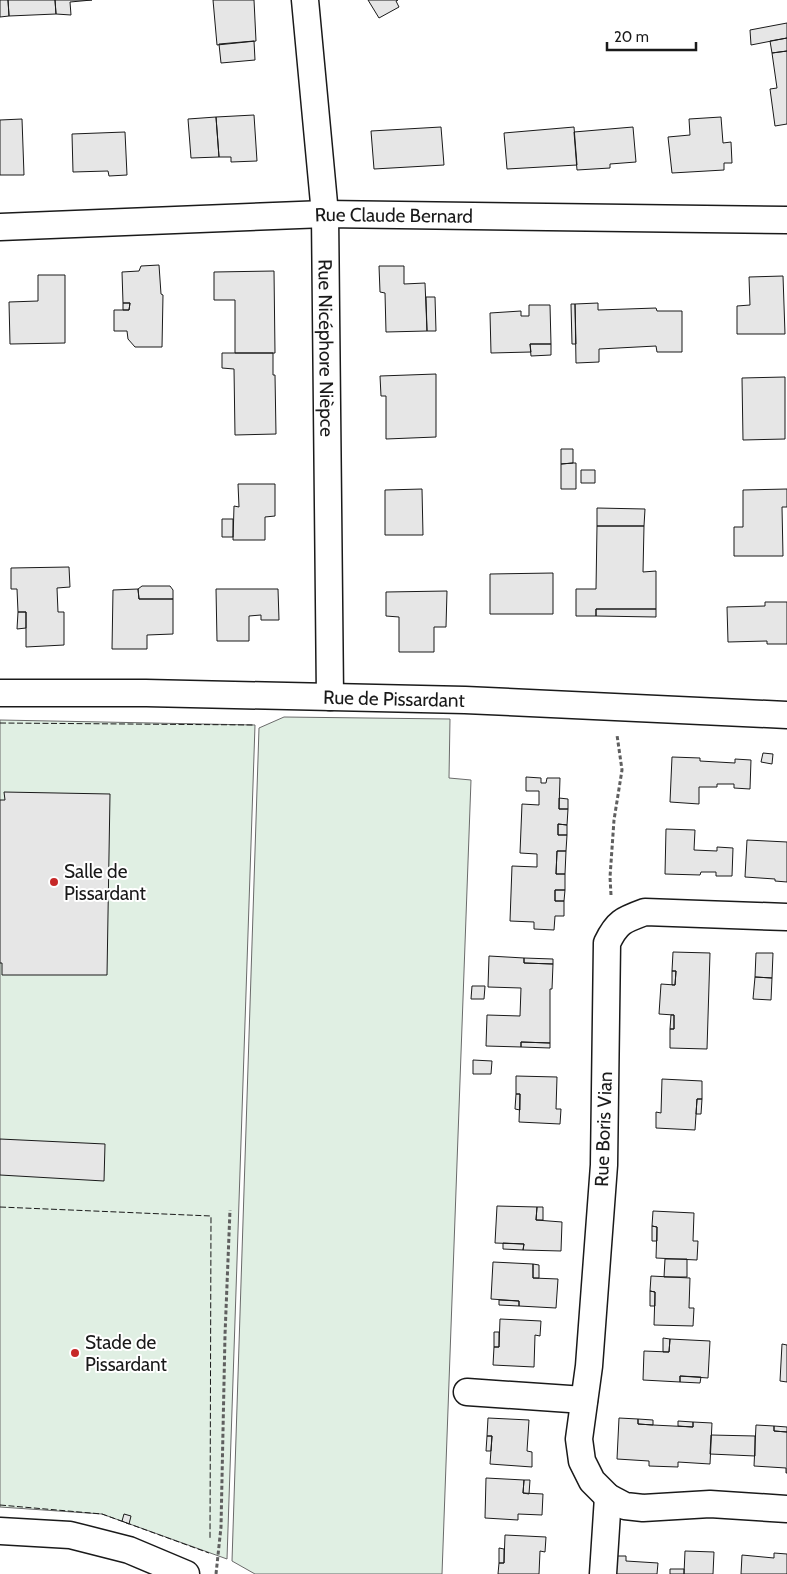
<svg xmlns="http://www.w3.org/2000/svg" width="787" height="1574" font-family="Cabin,sans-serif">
	<rect width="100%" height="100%" fill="#fff"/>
	<path fill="#e0efe3" stroke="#6a6a6a" d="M284,717L450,719L449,778L471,780L442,1574H255L232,1561L259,728Z
		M0,720L255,725L227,1559L102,1514L0,1507Z"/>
	<path fill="#e6e6e6" stroke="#1a1a1a" d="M0,0H8L9,16L0,17Z
		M8,0H55L56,14L9,16Z
		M55,0H92L70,2L71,15L56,14Z
		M213,0H254L256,41L217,45Z
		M368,0H398L396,1L399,7L379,18Z
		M787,23V38L751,45L750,30Z
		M787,38V51L772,53L770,41Z
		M254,41L255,60L221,63L219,44Z
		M787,51V124L775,126L770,89L777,88L772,53Z
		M254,115L257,161L231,162V157H219L216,117Z
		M216,117L219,157L191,158L188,119Z
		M721,117L723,143L731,142L732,163H724V170L672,173L668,137L690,135L689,119Z
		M22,119L24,175H0V120Z
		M441,127L444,165L374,169L371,131Z
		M574,127L577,165L507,169L504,133Z
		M633,127L636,162L610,164V168L577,170L574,132Z
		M125,132L127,175L109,176L108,171L73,172L72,134Z
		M159,265L161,294L163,295L162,347H135L128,339L127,331H114V310H129L130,303H123L122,272L139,271L141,266Z
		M379,266H404V284L425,283L427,331L386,332L385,293L380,292Z
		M274,271L275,353H235V300H214V272Z
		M38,275H65V343L10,344L9,302L38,301Z
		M783,276L785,334H737V306L750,305L749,277Z
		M426,297H435L436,331H427Z
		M123,303H130L129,310H123Z
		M598,303V310L656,308L657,311H682V352H657L656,346L599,349V362L576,363L575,304Z
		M571,304H575L576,344H572Z
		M529,305H550L551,344H530L531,352L491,353L490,313L521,311V316H529Z
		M530,344H551V355L531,356Z
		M222,353H273V375H275L276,434L235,435L234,369L222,368Z
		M436,374V437L386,439V396H381L380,376Z
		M785,377V439L743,440L742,378Z
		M561,449H573V463L561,464Z
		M573,463H576V489H561V464Z
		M581,470H595V483H581Z
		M238,484H275V516L265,517V540H233L234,506L239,507Z
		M422,489L423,535H385V490Z
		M787,489V507H782L783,556H734V527H743V490Z
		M597,508L645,509L644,526H597Z
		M222,519H233V537H222Z
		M597,526H644L643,572L656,571V609H596V616H576V589H596Z
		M69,567L70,587L57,588L58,612H64V645L26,647V612H18L17,589H11V568Z
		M553,573V614H490V574Z
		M142,586H170L173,590V599H139L138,589Z
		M138,589L139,599H173V634L147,635V649H112L113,590Z
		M216,589H278L279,620H261V615L249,616V641H217Z
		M447,591L446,627H434V652H399V617L386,616V592Z
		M765,602H787V644H767V641L728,642L727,607L765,606Z
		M596,609H656V617L596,616Z
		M18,612H26V628L17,629Z
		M763,753L773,754L772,764L761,762Z
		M672,757L700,758V761L735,763V759L751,760L750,789L734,788V784H717V787H699V804L670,802Z
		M526,777L541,778V783H546L547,778H560L559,809H568L567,825L558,824V835H567L566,851H557L556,874H565V890H555V901H564V916H555L554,930L534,929V922L510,921L512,866L537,867V854L520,853L522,804L539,805V791H526Z
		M4,792L110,794L107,975H2V963H0V800H5Z
		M559,798L568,799V809H559Z
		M558,824L567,825V835H558Z
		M666,829L695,830L694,850L717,851V847L733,848L732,876H716V872H701L700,875L665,874Z
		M747,840L787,842V882L775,881V879L745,877Z
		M557,851H566L565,874H556Z
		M555,890H565L564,901H555Z
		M673,952L710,953L707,1049L670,1048V1029H674V1015L659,1014L661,984L675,985L676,971H672Z
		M756,953H773L772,978L755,977Z
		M489,956L524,958V963L553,964L552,989H550V1043L521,1042V1047L486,1046L487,1015L520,1016L521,988L488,987Z
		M524,958L553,959V964L524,963Z
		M672,971H676L675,985H672Z
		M755,977L772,978L771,1000L753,999Z
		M472,986H485L484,999H471Z
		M671,1015H674V1029H670Z
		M521,1042L550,1043V1048L521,1047Z
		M473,1060L492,1061L491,1074H473Z
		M516,1076L557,1077L556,1109H561L560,1124L519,1122L520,1094H516Z
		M662,1079L702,1081V1099H697L695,1130L656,1128V1112L661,1113Z
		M516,1094H520V1110L515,1109Z
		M697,1099H702L701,1114H696Z
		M0,1139L105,1144L104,1181L0,1175Z
		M497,1206L537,1207L536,1220L562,1222L561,1251L523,1250L524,1244L495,1243Z
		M537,1207H543V1220H536Z
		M653,1211L694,1213L693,1241H698L697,1260L656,1258L657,1227L652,1226Z
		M652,1226L657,1227V1241H652Z
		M503,1243L524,1244L523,1250L503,1249Z
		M665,1259H687V1277H664Z
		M493,1262L533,1264V1278L558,1279L556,1308L519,1306V1301L491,1299Z
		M533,1264L539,1265V1278H533Z
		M651,1276L690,1278L689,1308H694L693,1326L654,1325L655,1292L650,1291Z
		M650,1291L655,1292V1306H650Z
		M499,1300L519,1301V1306L499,1305Z
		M500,1319L541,1321L540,1336L535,1335L534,1367L493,1365L494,1347H499Z
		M494,1332H499V1347H494Z
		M663,1338L670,1339L669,1352H663Z
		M670,1339L710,1341L708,1378L680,1376V1382L643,1380L644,1351L669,1352Z
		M782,1344L787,1345V1382L780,1381Z
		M680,1376L701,1377L700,1383L680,1382Z
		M488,1418L529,1420L527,1451L532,1452V1467L490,1464L492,1436H487Z
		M619,1418L638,1419V1424L653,1425L693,1427V1422L712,1423L710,1464L678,1462V1467L649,1466V1461L617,1459Z
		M638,1419L653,1420V1425L638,1424Z
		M678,1421L693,1422V1427L678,1426Z
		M756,1425L774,1426V1431L787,1432V1473H786V1468L754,1466Z
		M774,1426L787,1427V1432L774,1431Z
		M711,1435L755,1436V1456L710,1454Z
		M487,1436H492L491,1451H486Z
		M486,1478L524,1480L523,1493L543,1494L542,1515L518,1514V1520L485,1518Z
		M524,1480H530L529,1494L523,1493Z
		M124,1514L131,1516L129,1524L122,1521Z
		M505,1535L546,1537L545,1552L540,1551L539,1574H498L499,1563H504Z
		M499,1548L504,1549V1563H499Z
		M685,1551L714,1552L713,1574H684Z
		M774,1553L787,1554V1574H741L742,1555L774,1558Z
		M611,1556H626V1561L658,1563L657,1574H610Z
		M670,1569H684V1574H670Z"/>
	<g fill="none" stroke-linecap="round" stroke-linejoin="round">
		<g stroke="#1a1a1a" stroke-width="29">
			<g id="street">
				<path id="s1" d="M305,0L325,214L330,697"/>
				<path id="s2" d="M0,227L325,214L787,220"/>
				<path id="s3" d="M0,693H146L465,700L787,715"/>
				<path d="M787,917L645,912C623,920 617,922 607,943L604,1165L589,1366L579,1439L582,1461L592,1481L608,1497L625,1506L643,1508L710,1504L787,1509"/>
				<path d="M467,1392L584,1400"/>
				<path d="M0,1531L70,1535L129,1550L186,1574"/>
				<path d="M603,1574L608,1497"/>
			</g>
		</g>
		<path stroke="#5f5f5f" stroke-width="3" stroke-dasharray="4 2.5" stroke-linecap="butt" d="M611,895L610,877L614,820L622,770L617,735
			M216,1574L221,1527L225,1335L230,1210"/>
		<use href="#street" stroke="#fff" stroke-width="26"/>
		<path stroke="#1a1a1a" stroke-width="1" stroke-dasharray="6 2.5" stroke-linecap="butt" d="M0,723L255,725
			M0,1207L211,1216L210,1540
			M0,1505L102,1514L209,1553"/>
	</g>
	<g fill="#c62828" stroke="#fff" stroke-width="2">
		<circle cx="54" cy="882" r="5"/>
		<circle cx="75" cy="1353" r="5"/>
	</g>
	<g text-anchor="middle" stroke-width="4" stroke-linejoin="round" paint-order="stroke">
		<g font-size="19" fill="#1a1a1a" stroke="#fff">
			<text dy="7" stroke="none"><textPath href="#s2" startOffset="394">Rue Claude Bernard</textPath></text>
			<text dy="7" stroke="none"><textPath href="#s1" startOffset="349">Rue Nicéphore Nièpce</textPath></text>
			<text dy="7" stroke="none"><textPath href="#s3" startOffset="394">Rue de Pissardant</textPath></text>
			<text transform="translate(603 1129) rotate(-88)" y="7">Rue Boris Vian</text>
		</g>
		<g font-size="19" fill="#1a1a1a" stroke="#fff" text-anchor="start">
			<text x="64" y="878">Salle de<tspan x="64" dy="22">Pissardant</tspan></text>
			<text x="85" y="1349">Stade de<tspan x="85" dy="22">Pissardant</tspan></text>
		</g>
	</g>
	<path d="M607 42v8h89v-8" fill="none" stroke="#1a1a1a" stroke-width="2.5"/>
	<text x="614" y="42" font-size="15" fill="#1a1a1a" stroke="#ffffff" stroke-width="4" paint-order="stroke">20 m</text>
</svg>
